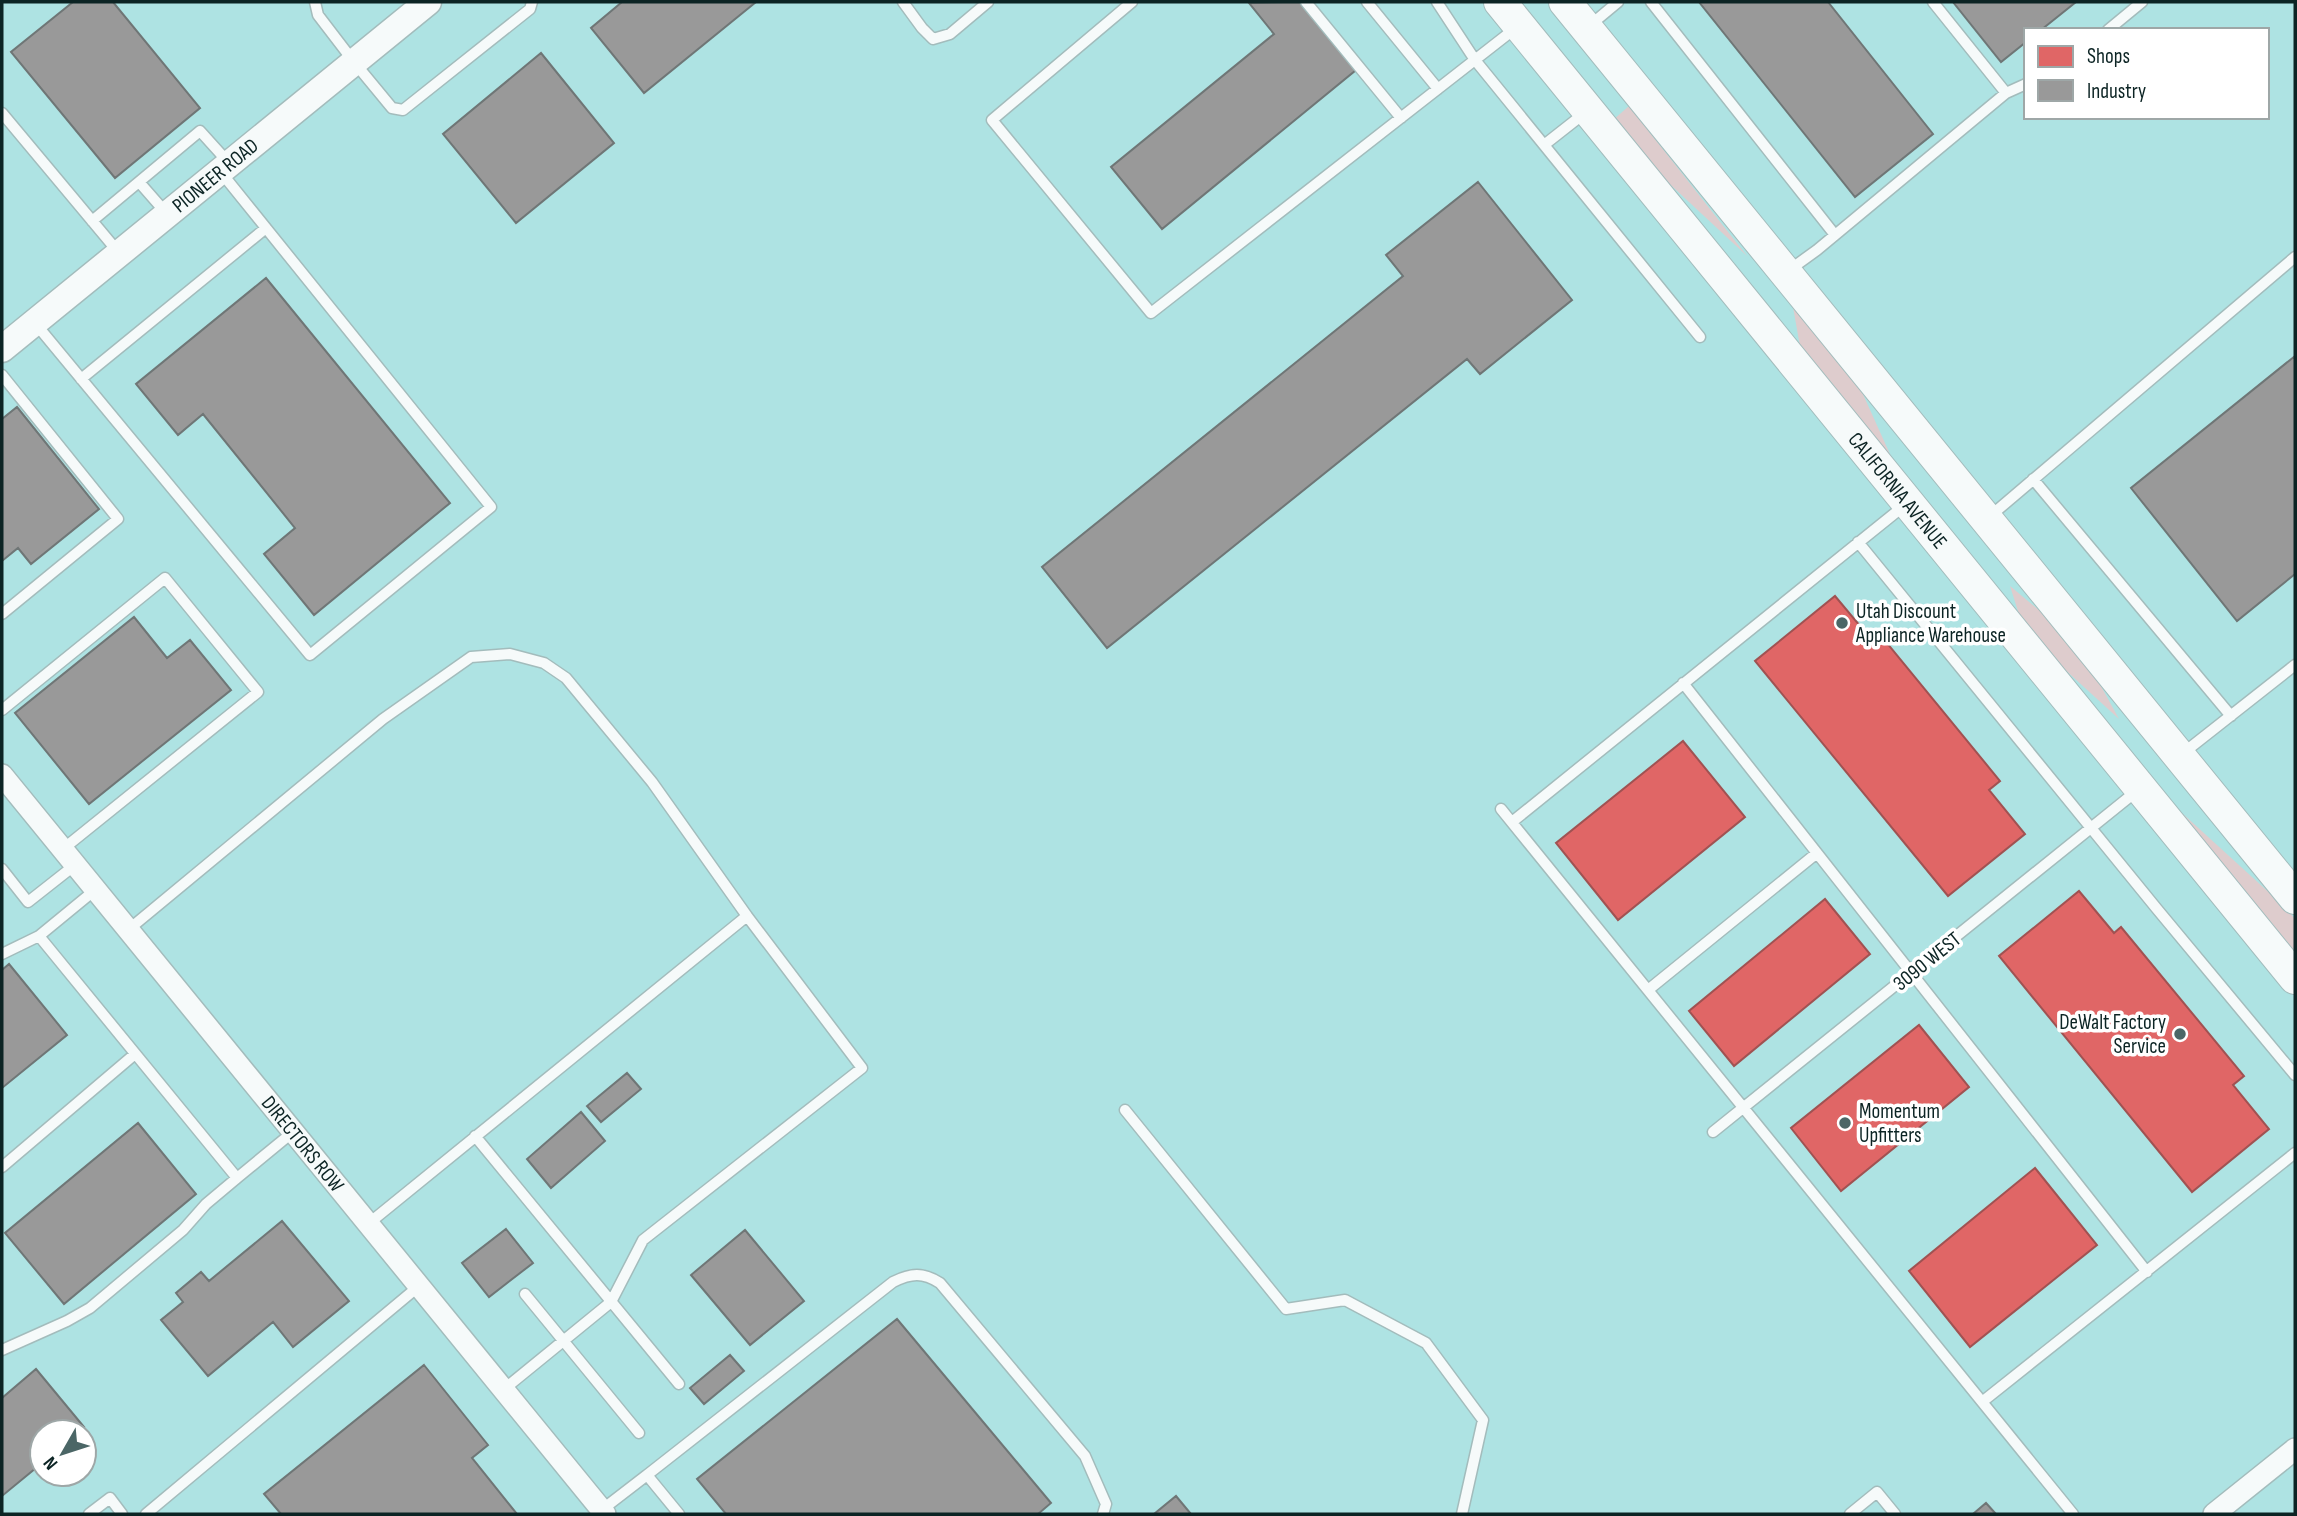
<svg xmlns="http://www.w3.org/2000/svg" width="2297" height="1516" font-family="'Sofia Sans Condensed',sans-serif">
	<rect width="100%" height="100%" fill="#c0e1e1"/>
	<path fill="#aee3e3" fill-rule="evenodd" d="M2,2H2295V1514H2ZM2026,30H2267V117H2026ZM42,1432H84V1474H42Z"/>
	<path fill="#decccd" d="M1629,106L1747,256L1646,162L1613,120Z
		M1793,307L1862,392L1898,472L1801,352Z
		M2010,586L2045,615L2090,666L2119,719L2038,645L2023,627Z
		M2171,803L2286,908L2295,919V955Z"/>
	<path fill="#e06666" stroke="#a05252" stroke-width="2" d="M1835,596L1870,638L1878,632L2000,781L1989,790L2025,834L1948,896L1755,661Z
		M1683,741L1745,817L1618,920L1556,843Z
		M2079,891L2114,933L2121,927L2244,1076L2233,1085L2269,1129L2192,1192L1999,956Z
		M1825,899L1870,954L1734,1066L1689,1011Z
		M1919,1025L1969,1087L1841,1191L1791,1128Z
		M2035,1168L2097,1245L1970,1347L1909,1271Z"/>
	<path fill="#999" stroke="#6f7676" stroke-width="2" d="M73,2H113L200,108L115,178L11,52Z
		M622,2H756L644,93L591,28Z
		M1300,2L1356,70L1162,229L1111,167L1274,34L1249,3Z
		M1699,2H1828L1933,134L1855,197Z
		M1953,2H2076L2041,30H2026V42L2001,62Z
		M541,53L614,143L516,223L443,134Z
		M1478,182L1572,300L1480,374L1467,359L1107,648L1042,567L1403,276L1386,255Z
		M266,278L450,503L314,615L264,554L295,528L203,414L178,435L136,384Z
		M2295,356V574L2237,621L2131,488Z
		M17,407L99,509L31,564L18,548L2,561V419Z
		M134,617L167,658L190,640L231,690L89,804L15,713Z
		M9,964L67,1035L2,1088V970Z
		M627,1073L641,1089L601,1122L587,1106Z
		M581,1112L605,1141L551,1188L527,1159Z
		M138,1123L196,1194L64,1304L5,1233Z
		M282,1221L349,1301L293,1347L273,1322L208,1376L161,1320L183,1302L176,1293L201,1272L209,1281Z
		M506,1229L533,1263L489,1297L462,1263Z
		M745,1230L804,1301L750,1345L691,1275Z
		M897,1319L1051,1503L1038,1514H726L697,1479Z
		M730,1355L744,1371L704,1404L690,1388Z
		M424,1365L488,1445L472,1458L517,1514H281L264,1494Z
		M36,1369L84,1427L79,1432H42V1463L2,1496V1398Z
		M1176,1496L1191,1514H1154Z
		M1986,1503L1996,1514H1973Z"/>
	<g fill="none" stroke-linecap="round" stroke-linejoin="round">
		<g stroke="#a3bcbc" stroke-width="13">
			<path id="service" d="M315,2L318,15L354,62L392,108L403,110L530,9L532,2
				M903,2L922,28L933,39L950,34L988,2
				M1132,2L992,120L1151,313L1517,27
				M1306,2L1401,118
				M1367,2L1438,89
				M1437,2L1475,60L1700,337
				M1651,2L1835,235
				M1933,2L2006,93
				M1588,27L1618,2
				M2108,30L2142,2
				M2,113L119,253
				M1544,145L1586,112
				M139,182L167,214
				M92,221L200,131L228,162
				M1788,271L1817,250L2006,93L2026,84
				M35,323L310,655L491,507L220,171
				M2,375L118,519L2,614
				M81,379L266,228
				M2033,479L2231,716
				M1988,518L2295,257
				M1858,542L2157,909L2295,1075
				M1683,683L2147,1272
				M2,710L165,578L258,692L63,849
				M2182,754L2295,665
				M1501,809L2073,1514
				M1512,822L1905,505
				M2,869L28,902L75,865
				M95,890L39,936L237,1178L293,1132
				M128,930L383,719L471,657L510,654L544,663L566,678L652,782L747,916L368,1224
				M2,954L39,936
				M1648,990L1817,853
				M1125,1110L1286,1309L1345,1300L1426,1343L1483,1420L1462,1514
				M1713,1132L2138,790
				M475,1136L679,1384
				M2,1167L135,1054
				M525,1294L639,1433
				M2,1350L67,1321L90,1308L183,1230L206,1204L237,1178
				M503,1390L611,1302L643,1240L862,1068L747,916
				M1982,1402L2295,1153
				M647,1475L893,1282C911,1273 923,1272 940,1283L1085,1456L1106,1504L1103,1514
				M599,1512L647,1475L679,1514
				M89,1514L110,1498L122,1514
				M146,1514L419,1286
				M1850,1514L1877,1492L1895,1514"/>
		</g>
		<g stroke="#a3bcbc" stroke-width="24">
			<g id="minor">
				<path id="s1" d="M2,775L605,1514"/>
				<path d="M2214,1514L2295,1449"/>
			</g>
		</g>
		<g stroke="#a3bcbc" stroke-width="29">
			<g id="tertiary">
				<path id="s2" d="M2,349L428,2"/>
			</g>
		</g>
		<g stroke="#a3bcbc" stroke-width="34">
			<g id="secondary">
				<path id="s3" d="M1500,2L2295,978"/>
				<path d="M1565,2L2295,898"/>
			</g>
		</g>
		<use href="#service" stroke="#f6fafa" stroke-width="10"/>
		<use href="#minor" stroke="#f6fafa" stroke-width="21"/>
		<use href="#tertiary" stroke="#f6fafa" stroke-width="26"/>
		<use href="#secondary" stroke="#f6fafa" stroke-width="32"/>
	</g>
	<g fill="#4b6666" stroke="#fff" stroke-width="2.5">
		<circle cx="1842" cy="623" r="7"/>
		<circle cx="2180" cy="1034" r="7"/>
		<circle cx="1845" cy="1123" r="7"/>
	</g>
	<g text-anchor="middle" stroke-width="7" stroke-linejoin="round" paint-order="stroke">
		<g font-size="21" fill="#0c2424" stroke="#fff">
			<text dy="7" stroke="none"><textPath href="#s2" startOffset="275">PIONEER ROAD</textPath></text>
			<text dy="7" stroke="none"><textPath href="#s3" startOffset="630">CALIFORNIA AVENUE</textPath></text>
			<text transform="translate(1927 961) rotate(-39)" y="7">3090 WEST</text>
			<text dy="7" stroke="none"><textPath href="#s1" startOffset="476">DIRECTORS ROW</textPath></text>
		</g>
		<g font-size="21" fill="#0c2424" stroke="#fff" text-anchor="start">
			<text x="1856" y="618">Utah Discount<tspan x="1856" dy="24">Appliance Warehouse</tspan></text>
			<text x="2166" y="1029" text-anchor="end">DeWalt Factory<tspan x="2166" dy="24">Service</tspan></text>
			<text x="1859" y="1118">Momentum<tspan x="1859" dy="24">Upfitters</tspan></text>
		</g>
	</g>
	<rect width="2297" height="1516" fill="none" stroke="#0c2424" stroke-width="7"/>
	<rect x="2024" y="28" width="245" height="91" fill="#ffffff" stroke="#9ea7a7" stroke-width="2"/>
	<rect x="2038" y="46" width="35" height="21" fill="#e06666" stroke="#9ea7a7" stroke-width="2"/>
	<text x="2087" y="63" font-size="21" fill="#0c2424">Shops</text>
	<rect x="2038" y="80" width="35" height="21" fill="#999999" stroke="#9ea7a7" stroke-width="2"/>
	<text x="2087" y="98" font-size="21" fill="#0c2424">Industry</text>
	<g transform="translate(63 1453) rotate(231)"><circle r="33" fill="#ffffff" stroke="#9ea7a7" stroke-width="2"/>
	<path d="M0-5L12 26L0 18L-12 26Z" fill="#4b6666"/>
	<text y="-10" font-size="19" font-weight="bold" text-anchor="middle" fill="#0c2424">N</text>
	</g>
</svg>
